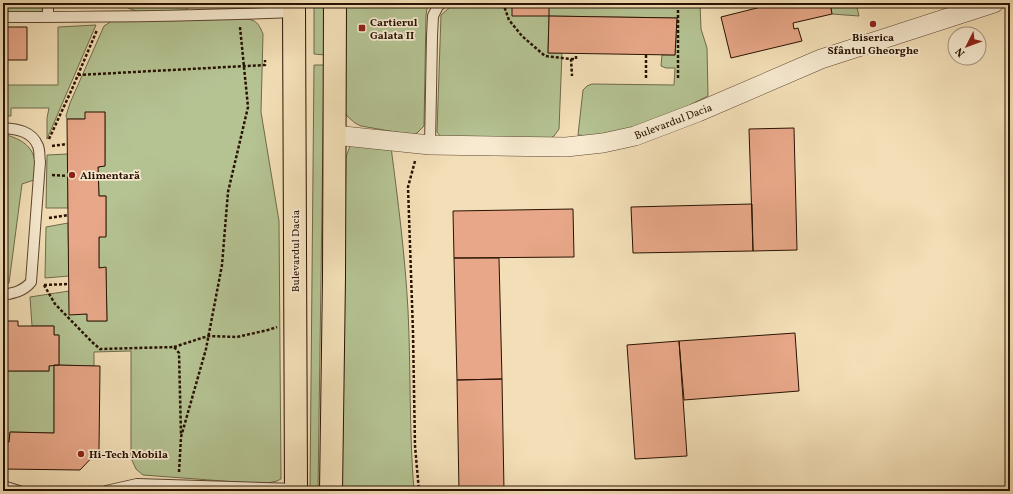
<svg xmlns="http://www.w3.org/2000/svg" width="1013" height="494" font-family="Vollkorn,serif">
	<rect width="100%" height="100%" fill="#f3dfb7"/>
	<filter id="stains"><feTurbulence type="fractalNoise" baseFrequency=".005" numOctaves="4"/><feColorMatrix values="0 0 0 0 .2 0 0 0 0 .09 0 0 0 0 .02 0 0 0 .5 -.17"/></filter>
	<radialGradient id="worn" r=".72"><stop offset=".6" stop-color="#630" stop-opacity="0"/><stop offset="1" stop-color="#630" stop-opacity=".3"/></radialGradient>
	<path fill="#b5c393" stroke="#6f6a4a" d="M3,3H43L42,13H3Z
		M124,3H191V5L186,10L139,12L128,8Z
		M314,3H325V55L314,54Z
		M346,3H428L426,15L424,126L417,133L413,135L361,126L355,123L347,116L344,110Z
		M459,3L512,4L549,3H700L701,29L707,48L708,96L655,122L629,129L590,136L578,135L583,90L587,86L592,84L674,85L675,68H666L661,66L662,55H675L677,18L549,16L548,53H562L559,129L554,136L548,140L441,137L437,132L441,15L450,7Z
		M830,3H856L859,16L832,14Z
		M238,18C254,20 257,19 263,34L261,112L279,221L281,479L277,481L263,484L143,475L136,469L131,458V351L94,352V366L59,365V335H54V326H32L30,297L69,291L70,314H87V321H107L106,268H99V237L106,236V196H99L98,167L105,166V112L85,119H67L66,116L70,103L104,26L112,21Z
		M96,25L47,139V118L49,108H11V116H3V85H58V27Z
		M314,65H324L318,491H310Z
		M3,134C18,138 32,144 35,161C36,167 34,174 34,180L22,184L9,283L3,286Z
		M358,143L391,147C398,201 405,255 408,310C411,370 409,431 414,491H342L346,157L350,146Z
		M68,154V208H46L47,155Z
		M68,223L69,276L45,278L46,227Z
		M54,365V433L10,432L9,442H3V371H49V366Z"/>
	<path fill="#e7a788" stroke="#291202" d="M512,3H549V16H512Z
		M777,3H786V5L789,4L788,3H830L832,14L793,23L794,29L798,28L802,41L731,58L721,17Z
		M549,16L677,18L675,55L548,53Z
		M3,27H27V60H3Z
		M85,112H105V166L98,167L99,196H106V237H99V268L106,267L107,321H87V314L69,315L67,119H85Z
		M794,128L797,250L753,251L749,129Z
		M752,204L753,251L633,253L631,207Z
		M573,209L574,257L454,258L453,211Z
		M454,258H499L502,379L457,380Z
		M3,321H18V326H54V335H59V365L49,366V371H3Z
		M795,333L799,391L684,400L679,341Z
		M679,341L687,456L635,459L627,345Z
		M54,365L100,366L99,450L80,470L3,469V442H9L10,432L54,433Z
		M502,379L504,491H459L457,380Z"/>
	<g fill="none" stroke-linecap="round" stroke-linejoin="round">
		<g stroke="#5c452f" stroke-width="12">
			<path id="lane" d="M3,17C100,17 197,16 294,12
				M48,17V3
				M3,128C17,129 32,131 38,146C40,151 39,157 40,162L31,282C24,291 14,293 3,295
				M430,145L432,36L433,16L438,6L442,3
				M3,486L19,491
				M106,491L137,484L296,489"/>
		</g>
		<g stroke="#5c452f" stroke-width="20">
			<path id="street" d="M334,135L430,145L566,147L603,143L635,136L698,112L821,59L994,3"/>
		</g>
		<g stroke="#291202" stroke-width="24">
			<path id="primary" d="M294,3L296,491
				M331,491L334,277L335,3"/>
		</g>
		<path stroke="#291202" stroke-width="2.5" stroke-dasharray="3 2" stroke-linecap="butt" d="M503,3L509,20L522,36L545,56L571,59L572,76
			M646,55V78
			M571,59H576V54
			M78,75L265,65V60
			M678,78V3
			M49,139L72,89L97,30
			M52,146L67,144
			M415,161L408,187L413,332L415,446L419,491
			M52,175L68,176
			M49,218L68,215
			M44,285L55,304L92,342L100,349L174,347L179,353L181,434
			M44,285L69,284
			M174,347L208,336L237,337L268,330L277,327
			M179,472L181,437L206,349L222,265L228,192L248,107L240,27"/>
		<use href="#lane" stroke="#f7ead0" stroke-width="10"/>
		<use href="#street" stroke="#f7ead0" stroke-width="19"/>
		<use href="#primary" stroke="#f3dfb7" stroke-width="22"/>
	</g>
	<g fill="#8f2418" stroke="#f7ead0" stroke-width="1.5">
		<circle cx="873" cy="24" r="4"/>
		<rect x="358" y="24" width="8" height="8" rx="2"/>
		<circle cx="72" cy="175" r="4"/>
		<circle cx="81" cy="454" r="4"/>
	</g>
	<g text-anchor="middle" stroke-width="3.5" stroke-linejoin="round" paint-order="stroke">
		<g font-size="11" font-weight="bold" fill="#291202" stroke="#f7ead0" text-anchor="start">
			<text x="370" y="26">Cartierul<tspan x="370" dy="13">Galata II</tspan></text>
			<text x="873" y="41" text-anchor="middle">Biserica<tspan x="873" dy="13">Sfântul Gheorghe</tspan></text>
			<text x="80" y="179">Alimentară</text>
			<text x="89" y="458">Hi-Tech Mobila</text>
		</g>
		<g font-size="11" fill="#291202" stroke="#f7ead0">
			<text transform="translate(673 121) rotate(-21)" y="4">Bulevardul Dacia</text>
			<text transform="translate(295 251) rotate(-90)" y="4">Bulevardul Dacia</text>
		</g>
	</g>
	<rect width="1013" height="494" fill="none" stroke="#f3dfb7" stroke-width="16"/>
	<rect x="4" y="4" width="1005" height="486" fill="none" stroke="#291202" stroke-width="2"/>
	<rect x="8" y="8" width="997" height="478" fill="none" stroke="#291202"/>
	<g transform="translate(967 46) rotate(228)"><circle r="19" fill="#f7ead0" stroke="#a5947e"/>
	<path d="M0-3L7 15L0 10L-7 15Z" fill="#8f2418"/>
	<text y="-6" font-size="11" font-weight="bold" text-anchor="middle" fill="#291202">N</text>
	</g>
	<rect width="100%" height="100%" filter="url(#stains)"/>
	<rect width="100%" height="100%" fill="url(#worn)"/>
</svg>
